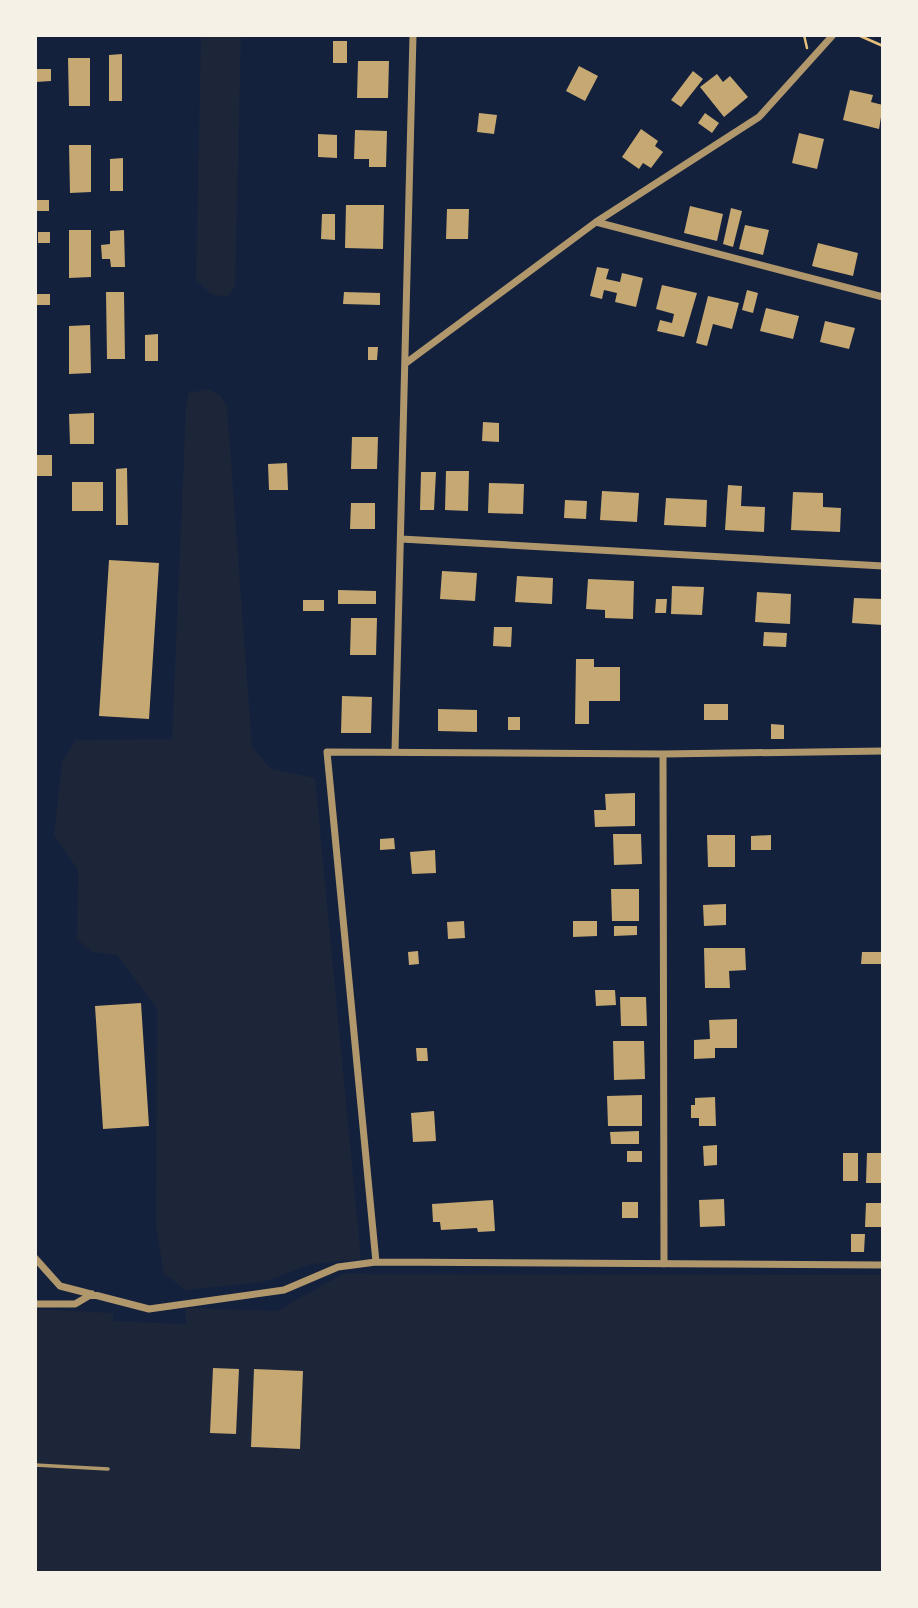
<svg xmlns="http://www.w3.org/2000/svg" width="918" height="1608" font-family="Lato,sans-serif">
	<rect width="100%" height="100%" fill="#14213d"/>
	<path fill="#1d2539" d="M201,35H241L235,286L228,297L211,294L196,280Z
		M208,389L221,396L227,407L252,747L271,769L315,778L361,1259L311,1264L264,1282L186,1290L164,1274L156,1227L157,1009L117,955L92,952L77,939L78,870L54,835L62,762L76,740L172,739L186,409L188,393Z
		M343,1274L883,1275V1573H35V1309L113,1313V1321L186,1324V1308L277,1311Z"/>
	<path fill="#c6a872" d="M333,41H347V63H333Z
		M122,54V101H109V55Z
		M68,58H90V106H69Z
		M358,61H389L388,98H357Z
		M579,66L598,76L585,101L566,91Z
		M36,69H51V81L36,82Z
		M693,71L703,79L681,107L671,100Z
		M717,74L723,82L730,76L748,97L724,117L700,87Z
		M850,90L873,95L871,102L883,105L879,129L843,120Z
		M479,113L497,115L494,134L477,132Z
		M705,113L719,123L712,133L698,123Z
		M641,129L658,141L655,146L663,152L651,168L643,163L639,169L622,157Z
		M355,130L387,131L386,167H369V159H354Z
		M799,133L824,139L817,169L792,163Z
		M318,134L337,135V158L318,157Z
		M69,145H91V192L70,193Z
		M123,158V191H110V159Z
		M36,200H49V211H37Z
		M346,205H384L383,249L345,248Z
		M690,206L723,214L717,241L684,233Z
		M731,208L742,211L733,247L723,244Z
		M447,209H469L468,239H446Z
		M322,214H335V240L321,239Z
		M745,225L769,230L763,255L739,249Z
		M69,230H91V277L69,278Z
		M124,230L125,267H111L110,259H102L101,245L110,244V231Z
		M38,232H50V243H38Z
		M818,243L858,253L853,276L812,266Z
		M597,267L609,269L606,279L620,282L622,273L643,278L636,307L615,302L617,293L604,290L602,299L590,296Z
		M662,285L697,293L684,337L657,331L660,320L672,323L674,314L656,309Z
		M747,290L758,293L753,313L742,310Z
		M106,292H124L125,359H107Z
		M344,292L380,293V305L343,304Z
		M36,294H50V305H36Z
		M708,296L739,303L732,329L713,324L707,346L696,343Z
		M766,308L799,316L793,339L760,331Z
		M825,321L855,328L849,349L820,342Z
		M90,325L91,373L69,374V326Z
		M158,334V361H145V335Z
		M368,347H378L377,360H368Z
		M94,413V444H70L69,414Z
		M483,422L499,423V442L482,441Z
		M352,437H378L377,469H351Z
		M37,455H52V476H37Z
		M287,463L288,490H269L268,464Z
		M127,468L128,525H116V469Z
		M446,471H469L468,511L445,510Z
		M421,472H436L434,510H420Z
		M72,482H103V511H72Z
		M489,483L524,484L523,514L488,513Z
		M728,485L742,486L741,506L765,507L764,532L725,530Z
		M602,491L639,493L637,522L600,520Z
		M793,492L823,493V507L841,508L840,532L791,530Z
		M666,498L707,500L706,527L664,525Z
		M565,500L587,501L586,519L564,518Z
		M351,503H375V529H350Z
		M109,560L159,563L149,719L99,716Z
		M442,571L477,573L475,601L440,599Z
		M517,576L553,578L552,604L515,602Z
		M588,579L634,581L633,619L605,618V610L586,609Z
		M672,586L704,587L702,615L671,614Z
		M338,590L376,591V604H338Z
		M757,592L791,594L790,624L755,622Z
		M854,598L883,599V625L852,623Z
		M656,599H667L666,613H655Z
		M303,600H324V611H303Z
		M351,618H377L376,655H350Z
		M494,627H512L511,647L493,646Z
		M764,632L787,633L786,647L763,646Z
		M576,659H594V667H620V701H589V724H575Z
		M342,696L372,697L371,733H341Z
		M704,704H728V720H704Z
		M438,709L477,710V732L438,731Z
		M508,717H520V730H508Z
		M771,724L784,725V739H771Z
		M635,793V826L595,827L594,810H606L605,794Z
		M613,834H641L642,864L614,865Z
		M707,835H735V867H708Z
		M771,835V850H751V836Z
		M394,838L395,849L380,850V839Z
		M435,850L436,873L412,874L410,852Z
		M611,889H639V921H612Z
		M726,904V925L704,926L703,905Z
		M464,921L465,938L448,939L447,922Z
		M573,921H597V936L573,937Z
		M614,926H637V935L614,936Z
		M704,948H745L746,970L729,971L730,988H705Z
		M418,951L419,964L409,965L408,952Z
		M862,952H883L882,964H861Z
		M595,990H615L616,1005L596,1006Z
		M620,997H646L647,1026H621Z
		M141,1003L149,1126L103,1129L95,1006Z
		M737,1019V1048H715V1058L694,1059V1040L710,1039L709,1020Z
		M613,1041H644L645,1079L614,1080Z
		M416,1048H427L428,1061H417Z
		M642,1095V1126H608L607,1096Z
		M715,1097L716,1126H699V1118H691V1105H695V1098Z
		M434,1111L436,1141L413,1142L411,1113Z
		M639,1131V1144H611L610,1132Z
		M717,1145V1165L704,1166L703,1146Z
		M627,1151H642V1162H627Z
		M843,1153H858V1181H843Z
		M867,1153H883V1183H866Z
		M724,1199L725,1226L700,1227L699,1200Z
		M493,1200L495,1231L478,1232L477,1228L441,1230L440,1222H433L432,1204Z
		M622,1202H638V1218H622Z
		M866,1203H883V1227H865Z
		M851,1234H865L864,1252H851Z
		M213,1368L239,1369L236,1434L210,1433Z
		M254,1369L303,1371L300,1449L251,1447Z"/>
	<g fill="none" stroke-linecap="round" stroke-linejoin="round">
		<path stroke="#e5c07b" stroke-width="2.5" d="M804,35L807,48
			M858,35L883,46"/>
		<path stroke="#b1986c" stroke-width="3.5" d="M35,1465L108,1469"/>
		<path stroke="#b1986c" stroke-width="7" d="M596,222L883,297
			M406,363L596,222L759,117L833,35
			M401,539L883,566
			M395,752L413,35
			M663,754L664,1264
			M35,1258L60,1286L149,1309L284,1290L338,1267L376,1262L883,1265
			M376,1262L327,752L663,754L883,751
			M35,1304H75L92,1294"/>
	</g>
	<rect width="918" height="1608" fill="none" stroke="#f6f1e7" stroke-width="74"/>
</svg>
